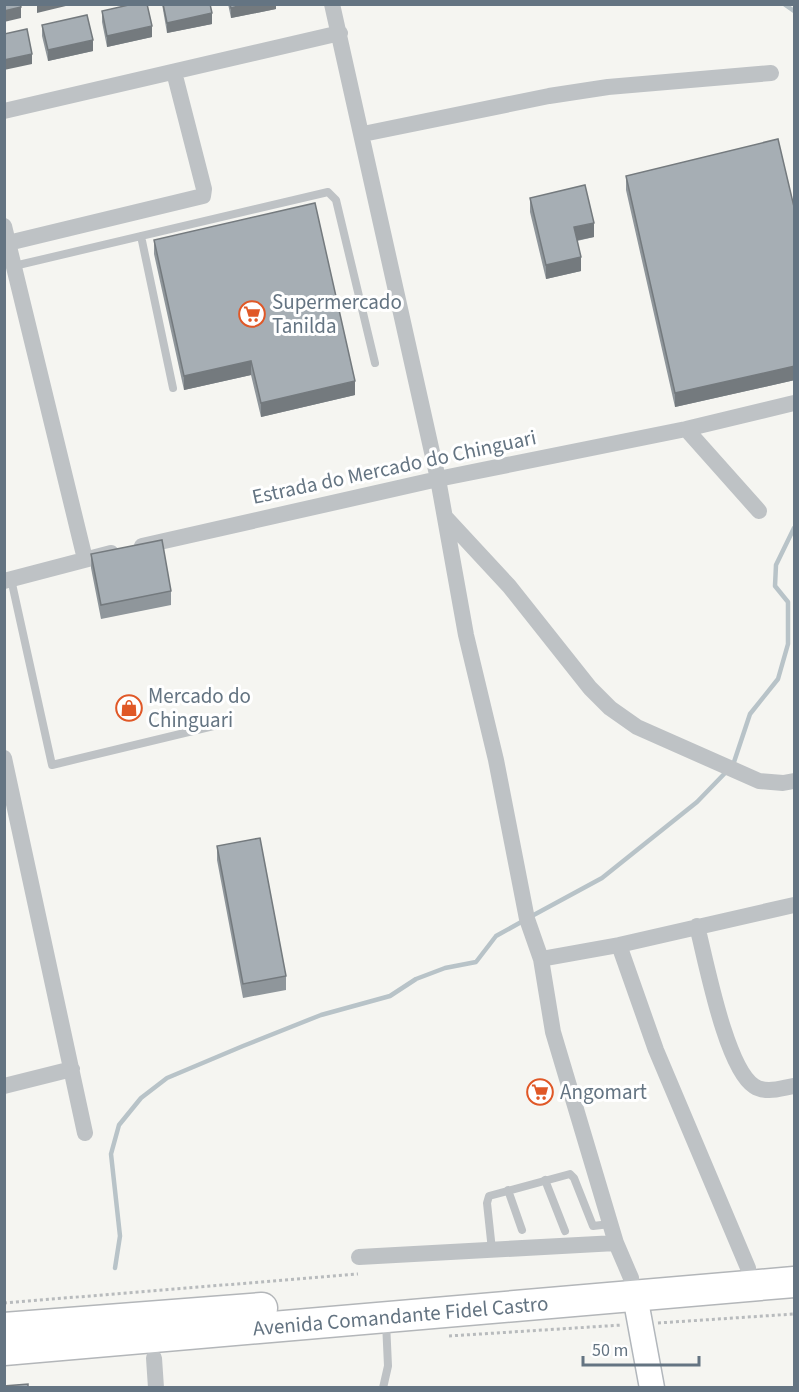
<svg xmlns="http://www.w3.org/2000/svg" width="799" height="1392" font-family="'Source Sans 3',sans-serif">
	<rect width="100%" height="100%" fill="#f5f5f1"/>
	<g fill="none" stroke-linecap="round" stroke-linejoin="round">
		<path stroke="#b8c3c8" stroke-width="4.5" d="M784,4L794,11
			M733,765L750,714L778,679L788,644V602L775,586L776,565L794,528
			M530,917L602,878L697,802L727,771
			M115,1268L120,1236L111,1154L119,1125L141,1098L167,1078L243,1046L321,1015L390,996L416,979L445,968L476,962L496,936L523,921"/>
		<g stroke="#b2b7bc" stroke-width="27">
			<path id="secondary" d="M635,1296L652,1388"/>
		</g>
		<g stroke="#b3b6b9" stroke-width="33">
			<g id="highway">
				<path d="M4,1328L262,1308"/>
				<path id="s1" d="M4,1350L794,1282"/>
			</g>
		</g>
		<path stroke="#b8bbbd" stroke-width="3" stroke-dasharray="3 3" stroke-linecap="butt" d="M4,1303L358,1274
			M658,1323L794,1314
			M449,1336L622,1325"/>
		<path stroke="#bec2c5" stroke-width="8" d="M141,236L173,388
			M14,266L328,192L336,200L375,363
			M11,579L52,765L226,723
			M545,1180L565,1231
			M508,1190L522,1230
			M492,1250L487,1203L489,1196L570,1174L574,1178L593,1226L610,1224
			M383,1388L388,1366L386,1322"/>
		<path stroke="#bec2c5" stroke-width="16" d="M332,4L438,479L466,635L496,760L527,919L541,959L553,1032L616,1243L631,1278
			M4,111L340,33
			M363,134L549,96L608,87L771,73
			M4,226L85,559
			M4,244L203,196L204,189L174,72
			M686,429L759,511
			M446,518L509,586L590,688L610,708L637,727L759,781L783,783L794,781
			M142,546L438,479L686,429L794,403
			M4,581L111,553
			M4,758L85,1133
			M697,926C706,961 726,1068 754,1086C766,1094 781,1088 794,1086
			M619,945L656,1050L748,1268
			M541,959L619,945L794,905
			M4,1086L72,1069
			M359,1257L616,1243
			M154,1358L156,1388"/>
		<use href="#secondary" stroke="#fff" stroke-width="24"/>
		<use href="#highway" stroke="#fff" stroke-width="30"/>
	</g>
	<path fill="#8f969b" d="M162,4H210L212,24L167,33Z
		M228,4H276V9L231,18Z
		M102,11L152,37L107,47L102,22Z
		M42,25L93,51L48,61L42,36Z
		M626,176L795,211V380L675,407L626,190Z
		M530,198L594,237L577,241L581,271L546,279L530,212Z
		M154,240L355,395L261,417L251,375L184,390L154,254Z
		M91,554L171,591V605L101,619L91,568Z
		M217,846L286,976V990L243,998L217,860Z"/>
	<path fill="#747a7e" d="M37,4H74L37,13Z
		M246,4H276V9L231,18V8Z
		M21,7V18L4,22V11Z
		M212,13V24L167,33V23Z
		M152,26V37L107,47V36Z
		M93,40V51L48,61V50Z
		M32,54V64L4,70V60Z
		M594,223V237L574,241V227Z
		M581,257V271L546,279V265Z
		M251,361V375L184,390V376Z
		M795,366V380L675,407V393Z
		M355,381V395L261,417V403Z"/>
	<path fill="#a6aeb4" stroke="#747a7e" stroke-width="1.5" d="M4,4H20L21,7L4,11Z
		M133,4H147L152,26L107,36L102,11Z
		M163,4H210L212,13L167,23Z
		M230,4H246L231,8Z
		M87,15L93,40L48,50L42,25Z
		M27,29L32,54L4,60V34Z
		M778,139L795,211V366L675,393L626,176Z
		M585,185L594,223L574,227L581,257L546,265L530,198Z
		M315,203L355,381L261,403L251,361L184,376L154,240Z
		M162,540L171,591L101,605L91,554Z
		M260,838L286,976L243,984L217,846Z
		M28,1384V1388H4V1386Z"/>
	<defs>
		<g id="supermarket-ring" transform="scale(1.35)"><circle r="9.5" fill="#fff" stroke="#e05827" stroke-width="1.5"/><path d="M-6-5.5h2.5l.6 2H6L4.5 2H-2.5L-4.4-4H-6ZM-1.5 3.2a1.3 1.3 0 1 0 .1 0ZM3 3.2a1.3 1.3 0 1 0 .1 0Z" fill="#e05827"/></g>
		<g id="shop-ring" transform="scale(1.35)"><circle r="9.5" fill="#fff" stroke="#e05827" stroke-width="1.5"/><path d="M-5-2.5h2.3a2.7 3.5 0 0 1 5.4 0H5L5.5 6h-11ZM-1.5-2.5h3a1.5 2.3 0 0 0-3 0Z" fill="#e05827"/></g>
	</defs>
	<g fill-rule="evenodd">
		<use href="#supermarket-ring" x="252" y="314"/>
		<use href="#shop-ring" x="129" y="708"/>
		<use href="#supermarket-ring" x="540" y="1092"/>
	</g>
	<g text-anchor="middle" stroke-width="6" stroke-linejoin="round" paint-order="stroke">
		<g font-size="21" fill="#647482" stroke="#fff" text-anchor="start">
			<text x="272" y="309">Supermercado<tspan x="272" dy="24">Tanilda</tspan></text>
			<text x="148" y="703">Mercado do<tspan x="148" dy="24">Chinguari</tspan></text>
			<text x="560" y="1099">Angomart</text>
		</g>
		<g font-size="21" fill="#647482" stroke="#fff">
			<text transform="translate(394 467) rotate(-12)" y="7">Estrada do Mercado do Chinguari</text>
			<text dy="7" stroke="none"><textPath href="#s1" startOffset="398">Avenida Comandante Fidel Castro</textPath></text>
		</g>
	</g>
	<rect width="799" height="1392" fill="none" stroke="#647482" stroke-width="12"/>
	<path d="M583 1356v9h116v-9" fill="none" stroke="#647482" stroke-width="3"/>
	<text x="592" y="1356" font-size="18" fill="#647482" stroke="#ffffff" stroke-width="4.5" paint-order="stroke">50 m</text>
</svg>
